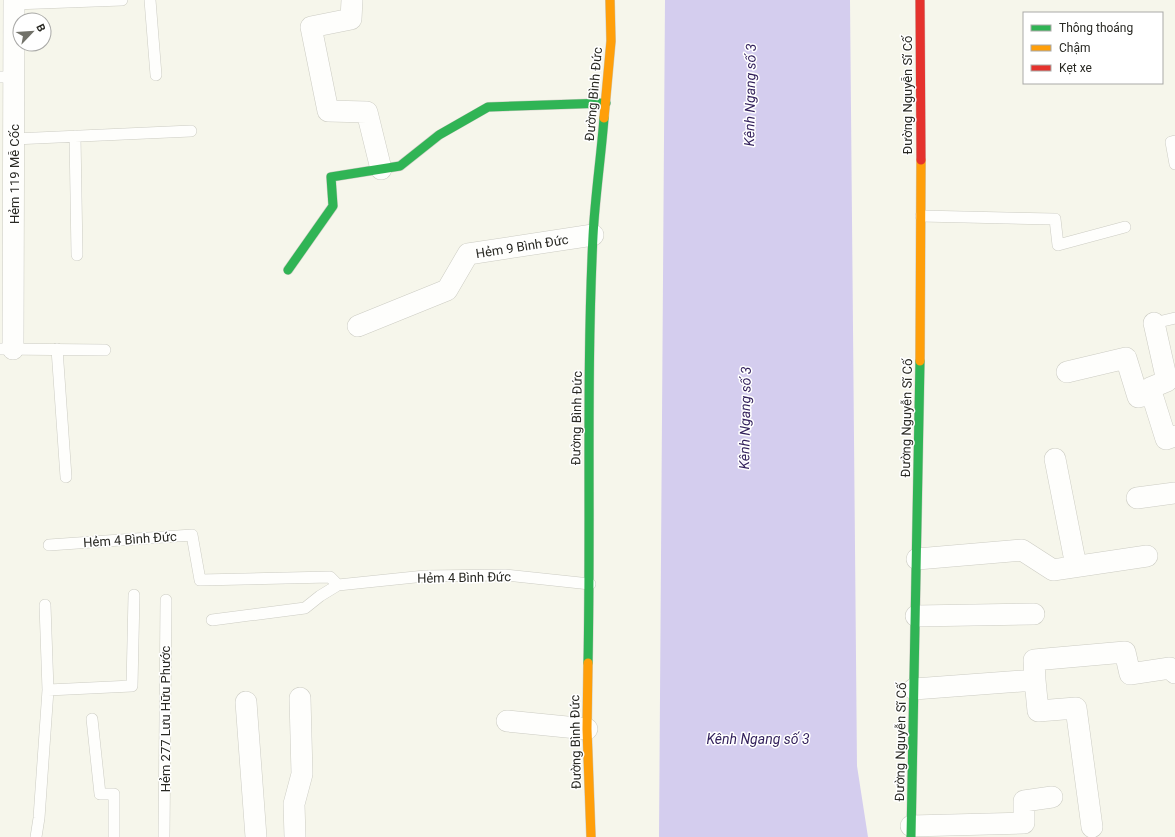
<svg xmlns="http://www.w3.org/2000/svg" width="1175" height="837" font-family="Roboto,sans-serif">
	<rect width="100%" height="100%" fill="#f6f6eb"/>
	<path fill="#d4cdee" d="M665,0H850L857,766L868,837H659Z"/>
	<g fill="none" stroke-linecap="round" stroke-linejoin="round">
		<g stroke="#ccccc3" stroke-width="12">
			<path id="lane" d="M150,0L156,75
				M14,4L122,0
				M0,77H14
				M75,136L77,255
				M14,139L191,131
				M1175,141L1171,142L1175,164
				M921,216L1055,219L1058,245L1125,227
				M1154,323L1175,318
				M0,349L105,350
				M57,349L66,477
				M49,545L192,535L200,580L330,577L338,585L425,576L505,575L590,584
				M45,605L48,690
				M212,620L305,608L320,596L338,585
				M92,719L100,794H114V837
				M36,837L39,818L48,690L132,686L134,595
				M164,837L166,600"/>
		</g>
		<g stroke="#ccccc3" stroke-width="22">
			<path id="street" d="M352,0L351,19L311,27L328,111L367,112L381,169
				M1154,323L1167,381L1150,388L1166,439L1175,436
				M358,326L447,290L468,254L593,235
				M13,349L14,0
				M1067,372L1126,358L1138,397L1152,394
				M1055,459L1076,566
				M1137,498L1175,493
				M917,559L1022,550L1053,570L1147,556
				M916,616L1034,614
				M1035,680L1038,711L1076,708L1092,827
				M914,689L1035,680L1034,660L1125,652L1130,674L1170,668L1175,673
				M246,702L256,837
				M507,721L587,729
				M911,826L1024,823V801L1052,797
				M295,837L294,804L302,774L300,698"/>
		</g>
		<g stroke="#ccccc3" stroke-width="10">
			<path id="fast" d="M288,270L333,206L331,177L400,166L439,135L488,107L606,103
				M588,663C591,520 586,378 593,236C595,197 601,157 604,118
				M911,837L920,361"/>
		</g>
		<g stroke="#ccccc3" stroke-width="10">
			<path id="slow" d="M604,118L611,41L610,0
				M920,361L921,160
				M588,663L587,729L591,837"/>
		</g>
		<g stroke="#ccccc3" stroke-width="10">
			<path id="jam" d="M920,0L921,160"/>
		</g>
		<use href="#lane" stroke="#fefefc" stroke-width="11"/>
		<use href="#street" stroke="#fefefc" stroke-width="21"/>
		<use href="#fast" stroke="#30b455" stroke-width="9"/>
		<use href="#slow" stroke="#ff9f0a" stroke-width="9"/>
		<use href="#jam" stroke="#e5322d" stroke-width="9"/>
	</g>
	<g text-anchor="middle" stroke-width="3" stroke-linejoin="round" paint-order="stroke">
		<g font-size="13" fill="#292923" stroke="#fff">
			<text transform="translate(593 94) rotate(-85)" y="5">Đường Bình Đức</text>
			<text transform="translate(907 95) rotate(-90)" y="5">Đường Nguyễn Sĩ Cố</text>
			<text transform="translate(14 174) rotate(-90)" y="5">Hẻm 119 Mễ Cốc</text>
			<text transform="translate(522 246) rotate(-9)" y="5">Hẻm 9 Bình Đức</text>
			<text transform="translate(576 418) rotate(-89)" y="5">Đường Bình Đức</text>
			<text transform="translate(906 418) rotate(-89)" y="5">Đường Nguyễn Sĩ Cố</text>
			<text transform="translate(130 539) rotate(-4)" y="5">Hẻm 4 Bình Đức</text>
			<text transform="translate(464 577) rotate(-1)" y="5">Hẻm 4 Bình Đức</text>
			<text transform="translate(165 719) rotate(-90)" y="5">Hẻm 277 Lưu Hữu Phước</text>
			<text transform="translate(575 742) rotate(-91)" y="5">Đường Bình Đức</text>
			<text transform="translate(900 742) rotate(-89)" y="5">Đường Nguyễn Sĩ Cố</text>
		</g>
		<g font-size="14" font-style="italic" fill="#311f5a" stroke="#fff">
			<text transform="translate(750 95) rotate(-89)" y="5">Kênh Ngang số 3</text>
			<text transform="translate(745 418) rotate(-89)" y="5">Kênh Ngang số 3</text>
			<text x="758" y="744">Kênh Ngang số 3</text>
		</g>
	</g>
	<rect x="1023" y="12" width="140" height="72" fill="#ffffff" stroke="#a9a9a7"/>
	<rect x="1031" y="25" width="20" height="6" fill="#30b455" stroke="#a9a9a7"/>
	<text x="1059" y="32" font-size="12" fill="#292923">Thông thoáng</text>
	<rect x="1031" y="45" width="20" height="6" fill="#ff9f0a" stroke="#a9a9a7"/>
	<text x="1059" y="52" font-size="12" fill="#292923">Chậm</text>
	<rect x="1031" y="65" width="20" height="6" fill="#e5322d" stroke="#a9a9a7"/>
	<text x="1059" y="72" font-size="12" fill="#292923">Kẹt xe</text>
	<g transform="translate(32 32) rotate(65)"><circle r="19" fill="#ffffff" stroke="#a9a9a7"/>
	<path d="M0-3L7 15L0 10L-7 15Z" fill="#717169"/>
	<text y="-6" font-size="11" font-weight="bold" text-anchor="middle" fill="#292923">B</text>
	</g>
</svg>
